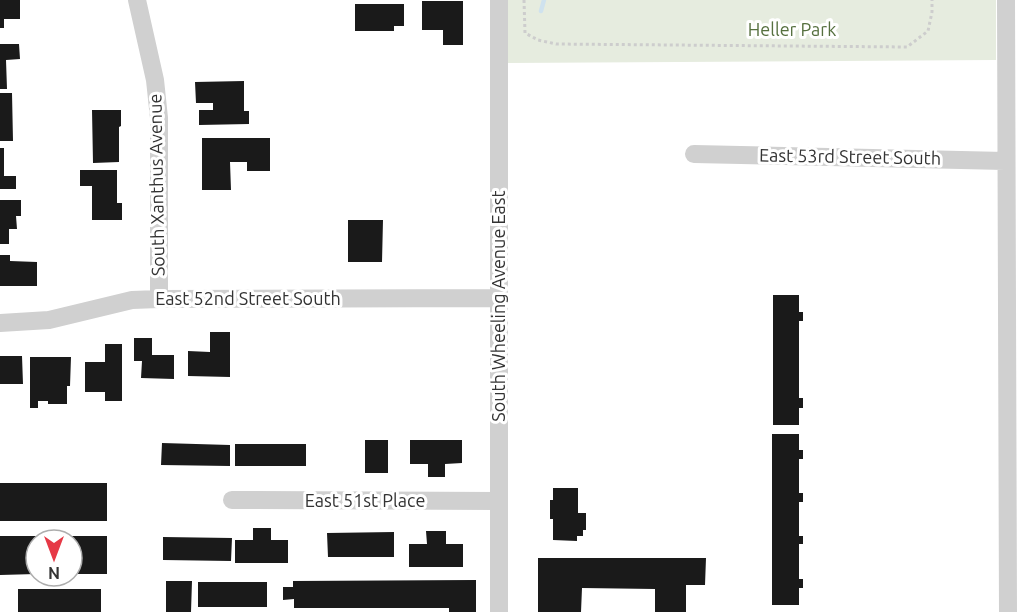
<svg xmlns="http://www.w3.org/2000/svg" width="1020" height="612" font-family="Ubuntu,sans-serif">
	<rect width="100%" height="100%" fill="#fff"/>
	<path fill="#e6ecdf" d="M506,0H996V60L505,63Z"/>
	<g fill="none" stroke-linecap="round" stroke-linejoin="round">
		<path stroke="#cfe2ee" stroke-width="4.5" d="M541,11L544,0"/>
	</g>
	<path fill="#1a1a1a" d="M0,0H20V19H4V28H0Z
		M422,1H463V45H443V30H422Z
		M355,4H404V26H394V31H355Z
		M0,44H19L20,59L6,60L7,89H0Z
		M244,81V111H249V124L199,125V110H213V103H196L195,82Z
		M0,93H12L13,141H0Z
		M92,110H121V126L119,127V162L93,163Z
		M202,138H270V171H247V162H230L231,190H202Z
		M0,148H4V176H16V189H0Z
		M80,170H117V203H122V220H92V186H80Z
		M0,200H21V216H16L17,229H9V244H0Z
		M348,220H383L382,262H348Z
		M0,255H10V261L37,262V286H0Z
		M773,295H799V312H803V321H799V398H803V408H799V425H773Z
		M210,332H230V377L188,376V351L210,352Z
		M134,338H152V355H174V379L141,378L142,361H134Z
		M105,344H122V401H105V392H85V362H105Z
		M0,356H22L23,384H0Z
		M30,357H71L70,386H67V404H48V401H38V408H30Z
		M772,434H799V450H803V459H799V493H803V502H799V536H803V544H799V579H803V588H799V605H772Z
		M365,440H388V473H365Z
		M410,440H462V463L445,464V477H428V464H410Z
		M162,443L230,445V466L161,465Z
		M235,444H306V466H235Z
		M0,483H107V521H0Z
		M553,488H578V513H586V530H583V536H577V541L553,540V519H550V500H553Z
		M253,528H271V540H288V563H235V540H253Z
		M426,531H446V544H463V567H409V544H427Z
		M394,532V557H328L327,533Z
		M0,536H107V574H72V540H36V574L0,575Z
		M163,537L232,538L231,561L163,560Z
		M538,558H706L705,585H686V612H655V589L582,588L581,612H538Z
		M476,580V612H449V608H294V599L283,600V587H293V581Z
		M166,581H192L191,612H166Z
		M198,582H267V607H198Z
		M18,589H101V612H18Z"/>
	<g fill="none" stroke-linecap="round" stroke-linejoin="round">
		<path stroke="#cdcdcd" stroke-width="3" stroke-dasharray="3 3" stroke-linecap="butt" d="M524,0L525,33L538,40L556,44L907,47L928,31L932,12V0"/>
		<path stroke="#d0d0d0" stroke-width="18" d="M137,0L155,80L159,118V299
			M499,0V612
			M1006,0L1008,612
			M694,154L1005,161
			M0,323L49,320L132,300L159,299L499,298
			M232,500L499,501"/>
	</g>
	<g text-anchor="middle" stroke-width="6" stroke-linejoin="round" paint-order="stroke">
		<g font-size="18" fill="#56703f" stroke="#fff">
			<text x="792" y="36">Heller Park</text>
		</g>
		<g font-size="18" fill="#333" stroke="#fff">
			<text transform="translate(850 157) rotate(1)" y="6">East 53rd Street South</text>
			<text transform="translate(157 185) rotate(-91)" y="6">South Xanthus Avenue</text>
			<text x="248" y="305">East 52nd Street South</text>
			<text transform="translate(499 306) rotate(-90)" y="6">South Wheeling Avenue East</text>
			<text x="365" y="507">East 51st Place</text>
		</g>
	</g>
	<g transform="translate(54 558) rotate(180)"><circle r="28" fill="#ffffff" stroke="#adadad" stroke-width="1.5"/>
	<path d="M0-4.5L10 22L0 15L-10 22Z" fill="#e63946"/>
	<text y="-9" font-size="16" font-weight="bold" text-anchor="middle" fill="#333333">N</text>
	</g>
</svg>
